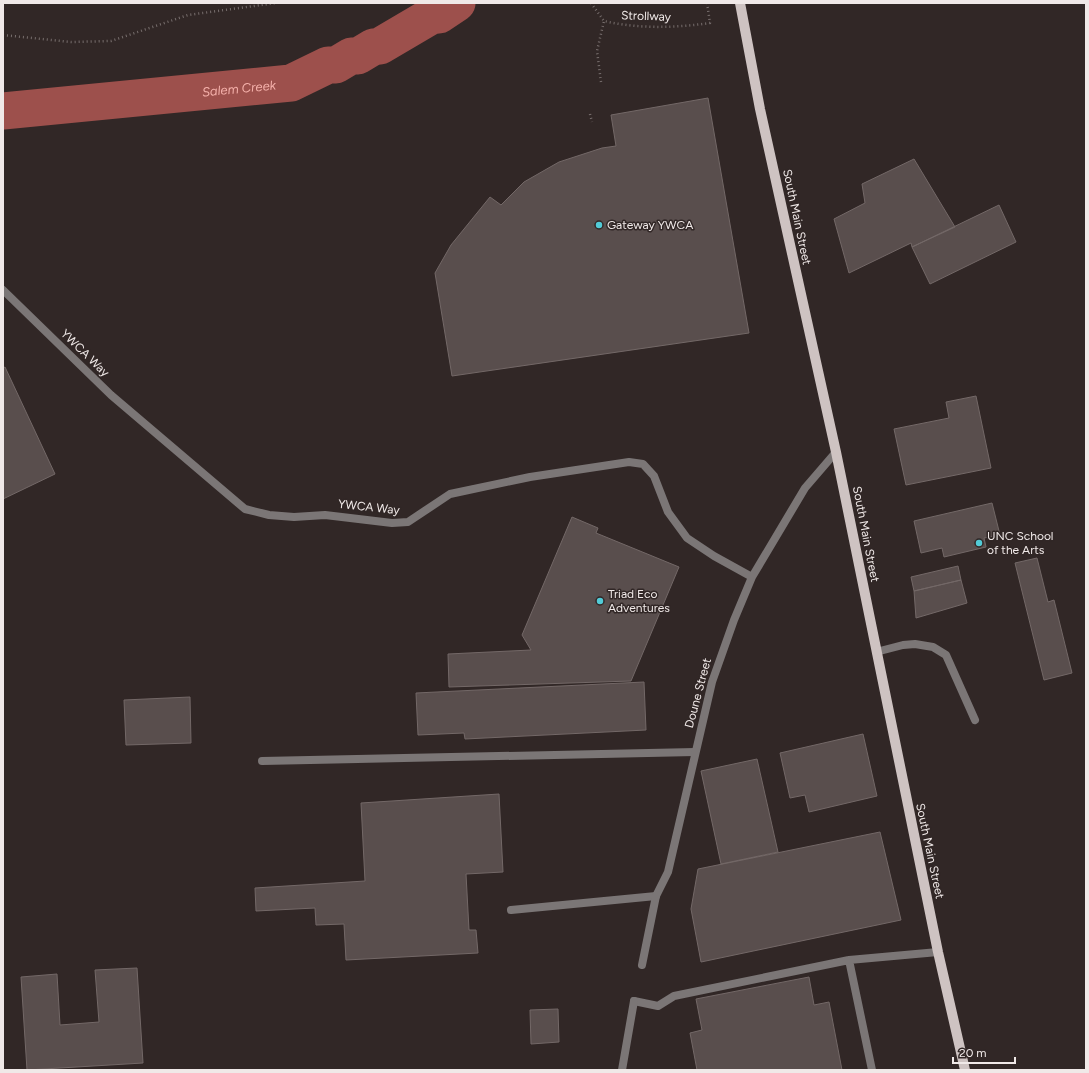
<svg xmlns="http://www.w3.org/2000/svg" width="1089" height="1073" font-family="Figtree,sans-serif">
	<rect width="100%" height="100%" fill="#312726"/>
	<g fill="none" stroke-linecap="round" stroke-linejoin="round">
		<path stroke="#9d504c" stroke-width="37" id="s1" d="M3,111L291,83L328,65H336L351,56H358L373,47L380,46L431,16L439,15L457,3"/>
	</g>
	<path fill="#594e4d" stroke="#736867" d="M708,98L749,333L452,376L435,273L451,245L490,197L501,205L524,182L559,162L602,148L616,146L611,115Z
		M914,159L955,227L912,247L911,243L849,273L834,219L865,203L862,184Z
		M999,205L1016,242L930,284L912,247Z
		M5,367L55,474L3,499V368Z
		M976,396L991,468L906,485L894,429L949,418L946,402Z
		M992,503L1000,535L984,538L986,547L944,557L942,548L921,553L914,521Z
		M572,517L598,528L596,533L679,567L631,681L449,687L448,654L531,650L522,635Z
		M1037,558L1048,602L1054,600L1072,673L1044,680L1015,563Z
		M958,566L961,580L914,591L911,577Z
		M961,580L967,603L916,618L914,591Z
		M644,682L646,730L465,739L464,733L418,735L416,693Z
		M190,697L191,743L126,745L124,700Z
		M863,734L877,796L809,812L805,795L790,798L780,753Z
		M757,759L778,852L721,864L701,771Z
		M499,794L503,872L466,874L469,930H476L478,953L346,960L344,924L316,925L315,908L256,911L255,888L365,881L361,803Z
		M880,832L901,920L701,962L691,909L698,869Z
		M137,968L143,1063L27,1070L21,977L57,974L60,1025L99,1022L95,970Z
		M809,977L814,1005L829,1002L842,1070H697L690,1033L702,1030L696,999Z
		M558,1009L559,1042L531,1044L530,1010Z"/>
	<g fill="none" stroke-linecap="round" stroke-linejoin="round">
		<path stroke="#776e6d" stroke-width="2.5" stroke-dasharray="1 3" stroke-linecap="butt" d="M591,3L604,21C639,29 674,28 710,23L707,3
			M3,35L71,42L111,41L188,15L276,3
			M601,82L597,51L604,21
			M590,114L592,122"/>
		<path stroke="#7b7676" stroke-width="8" d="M876,652L903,645L915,644L933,647L946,655L975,720
			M262,761L695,752
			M511,910L656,896
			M849,960L872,1070
			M634,1001L658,1006L674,996L849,960L938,952"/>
		<path stroke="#7b7676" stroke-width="8" d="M3,290L111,395L245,509L269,515L294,517L325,515L392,523L408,522L450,494L530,477L629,462L643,464L654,476L668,512L687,538L714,556L752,577
			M642,965L656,896L668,872L712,682L734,620L752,577L805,488L836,452
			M622,1070L634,1001"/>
		<path stroke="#cec3c2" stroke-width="10" d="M740,3L760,109L836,452L938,952L965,1070"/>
	</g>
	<g fill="#52cbd7" stroke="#312726" stroke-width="1.5">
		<circle cx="599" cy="225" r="4"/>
		<circle cx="979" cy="543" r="4"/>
		<circle cx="600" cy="601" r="4"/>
	</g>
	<g text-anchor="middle" stroke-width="3" stroke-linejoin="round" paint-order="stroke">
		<g font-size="12" fill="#f0e9e8" stroke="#312726">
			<text transform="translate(646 16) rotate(2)" y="4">Strollway</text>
			<text transform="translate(797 217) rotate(78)" y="4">South Main Street</text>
			<text transform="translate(85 353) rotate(44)" y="4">YWCA Way</text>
			<text transform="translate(369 507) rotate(6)" y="4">YWCA Way</text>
			<text transform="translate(866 534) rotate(79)" y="4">South Main Street</text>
			<text transform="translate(698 693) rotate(-75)" y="4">Doune Street</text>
			<text transform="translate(930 851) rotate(78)" y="4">South Main Street</text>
		</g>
		<g font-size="12" fill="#f0e9e8" stroke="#312726" text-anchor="start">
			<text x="607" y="229">Gateway YWCA</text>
			<text x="987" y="540">UNC School<tspan x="987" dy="14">of the Arts</tspan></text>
			<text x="608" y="598">Triad Eco<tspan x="608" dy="14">Adventures</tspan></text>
		</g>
		<g font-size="13" font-style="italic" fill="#f4b0aa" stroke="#312726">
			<text dy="5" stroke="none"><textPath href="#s1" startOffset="237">Salem Creek</textPath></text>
		</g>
	</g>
	<rect width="1089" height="1073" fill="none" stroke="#f0e9e8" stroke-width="8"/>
	<path d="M953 1057v6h62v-6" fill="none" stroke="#f0e9e8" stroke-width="2"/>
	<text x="959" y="1057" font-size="12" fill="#f0e9e8" stroke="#312726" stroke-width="3" paint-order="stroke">20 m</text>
</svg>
